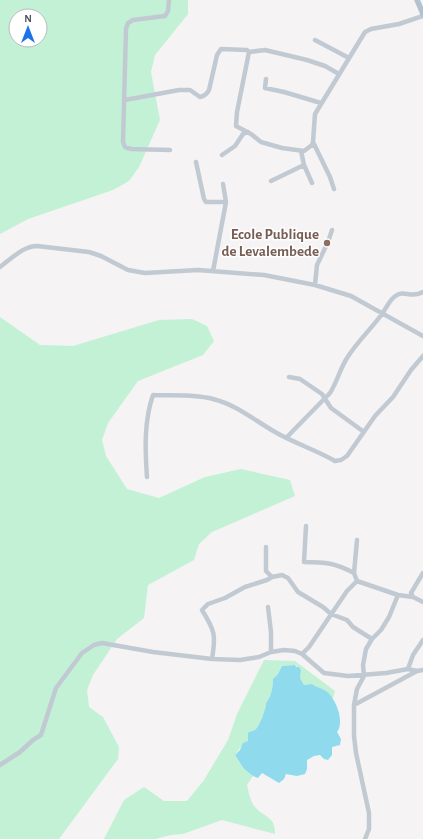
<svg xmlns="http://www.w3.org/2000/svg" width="423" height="839" font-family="'Alegreya Sans',sans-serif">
	<rect width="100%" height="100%" fill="#f5f3f3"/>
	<path fill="#c3f1d5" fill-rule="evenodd" d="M0,0H188V14L155,55L151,72L160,120L139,167L129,181L113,190L28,219L0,234ZM16,16H40V40H16Z
		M0,317L40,345L73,346L159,320L192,319L207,326L214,341L203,355L138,381L108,423L102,440L106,456L127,489L159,498L205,477L241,469L290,480L295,496L212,532L199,544L194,560L148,585L144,618L117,639L93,675L87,690L89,707L103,717L119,747L118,759L59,839H0Z
		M264,660L295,661L335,691L333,698L326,692L312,684L304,685L300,678L301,670L295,665L282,666L278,674L273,679C273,687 271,697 266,703C266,708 259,726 256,729C254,731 253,731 250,732L248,741L240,748L235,755L244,769L253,776L247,785C249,793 250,801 255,807C264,818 275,815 275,834L222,820L183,834L171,835L155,839H104L124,800L144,787L164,801H187L204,780L228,740L237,714Z"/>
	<path fill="#90daee" d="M295,665L296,667H299L301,670L300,678L304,685L312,684C316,687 321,688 326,691C336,698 345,722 337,732L341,739L340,745L332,747V755L328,760L324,759L320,755L314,756L307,760V769L305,774L297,776L286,774L284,779L279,783L262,773L258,778L253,776L244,769L235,755L240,750L243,743L248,741V733C251,731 254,731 256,729C260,725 266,708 266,703C271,697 273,687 273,679L278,674L282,666Z"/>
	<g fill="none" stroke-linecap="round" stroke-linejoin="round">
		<path stroke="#c1cad2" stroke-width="4.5" d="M169,0L168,11L165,16L133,20L128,23L126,29L123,142L125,147L131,149L170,150
			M315,40L349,58
			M249,52L237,112L236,126L251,134L261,142L282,148L304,151L312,145L313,142L315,114L365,32L371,29L399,24L423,16
			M266,79L265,88L284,92L321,103
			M125,100L179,90H190L200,97C205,96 207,94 209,90L217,55L221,49L247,50L249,52L265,50L307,60L325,66L339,74
			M313,142L330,177L334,189
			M301,151L304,165L312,183
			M222,155L235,146L243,134L248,132
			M196,162L204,199L206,202H226
			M271,181L304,165
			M0,267C11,259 23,246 37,246L89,252L101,256L128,270L145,273L198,270L264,275L315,285L351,296L423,336
			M213,271L226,202L223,184
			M315,285L317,265L328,242L332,230
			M289,377L300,379L322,394L331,408L364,432
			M286,438L330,393C337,382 340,369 347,358C357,342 371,329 382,314C386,309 390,298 397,295C404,290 411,299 423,292
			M147,477C145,449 144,421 153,395C172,396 194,394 213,399C237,405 254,420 275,432C294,443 316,450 335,461L341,460L347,456L375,416L393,397L411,370L423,356
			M306,526L304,562C326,562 335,563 354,573
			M266,547V571L272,577
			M357,581L398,595L413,597L423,602
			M357,581L354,573L357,540
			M413,597L411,593L423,573
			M268,607L271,632V652
			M302,654L309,647L347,591L357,581
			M212,659C216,635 215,631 202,610L208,604L225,598L245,587L267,580L272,577L282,575L288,578L298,592L323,607L331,614L347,620L353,627L372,639
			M408,669L413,655L423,640
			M354,705L417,671
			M0,765L20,752L33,740L41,735L56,688L82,653L94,645L102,643L153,652L212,659L240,660L259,657L271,652L284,650L295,651L302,654L324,673L348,676L386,673L408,669L417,671L423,670
			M365,839L369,829V813L356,753L354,736V705L357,689L364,676L363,665L366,649L372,639L381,630L389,617L398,595"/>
		<path stroke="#b3c2d1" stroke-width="5.5" d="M417,0L423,14"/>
	</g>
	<circle fill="#8d6e63" stroke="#fff" stroke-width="1.5" cx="327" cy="243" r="4"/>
	<g text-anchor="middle" stroke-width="3" stroke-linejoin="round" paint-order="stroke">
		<g font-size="15" font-weight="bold" fill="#785e54" stroke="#fff" text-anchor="end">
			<text x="319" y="239">Ecole Publique<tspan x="319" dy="17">de Levalembede</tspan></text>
		</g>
	</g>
	<g transform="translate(28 28)"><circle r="19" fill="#ffffff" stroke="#b7bbc0"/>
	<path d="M0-3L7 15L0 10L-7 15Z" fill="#1a73e8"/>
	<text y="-6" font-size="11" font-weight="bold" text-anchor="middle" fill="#4a5661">N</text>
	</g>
</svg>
